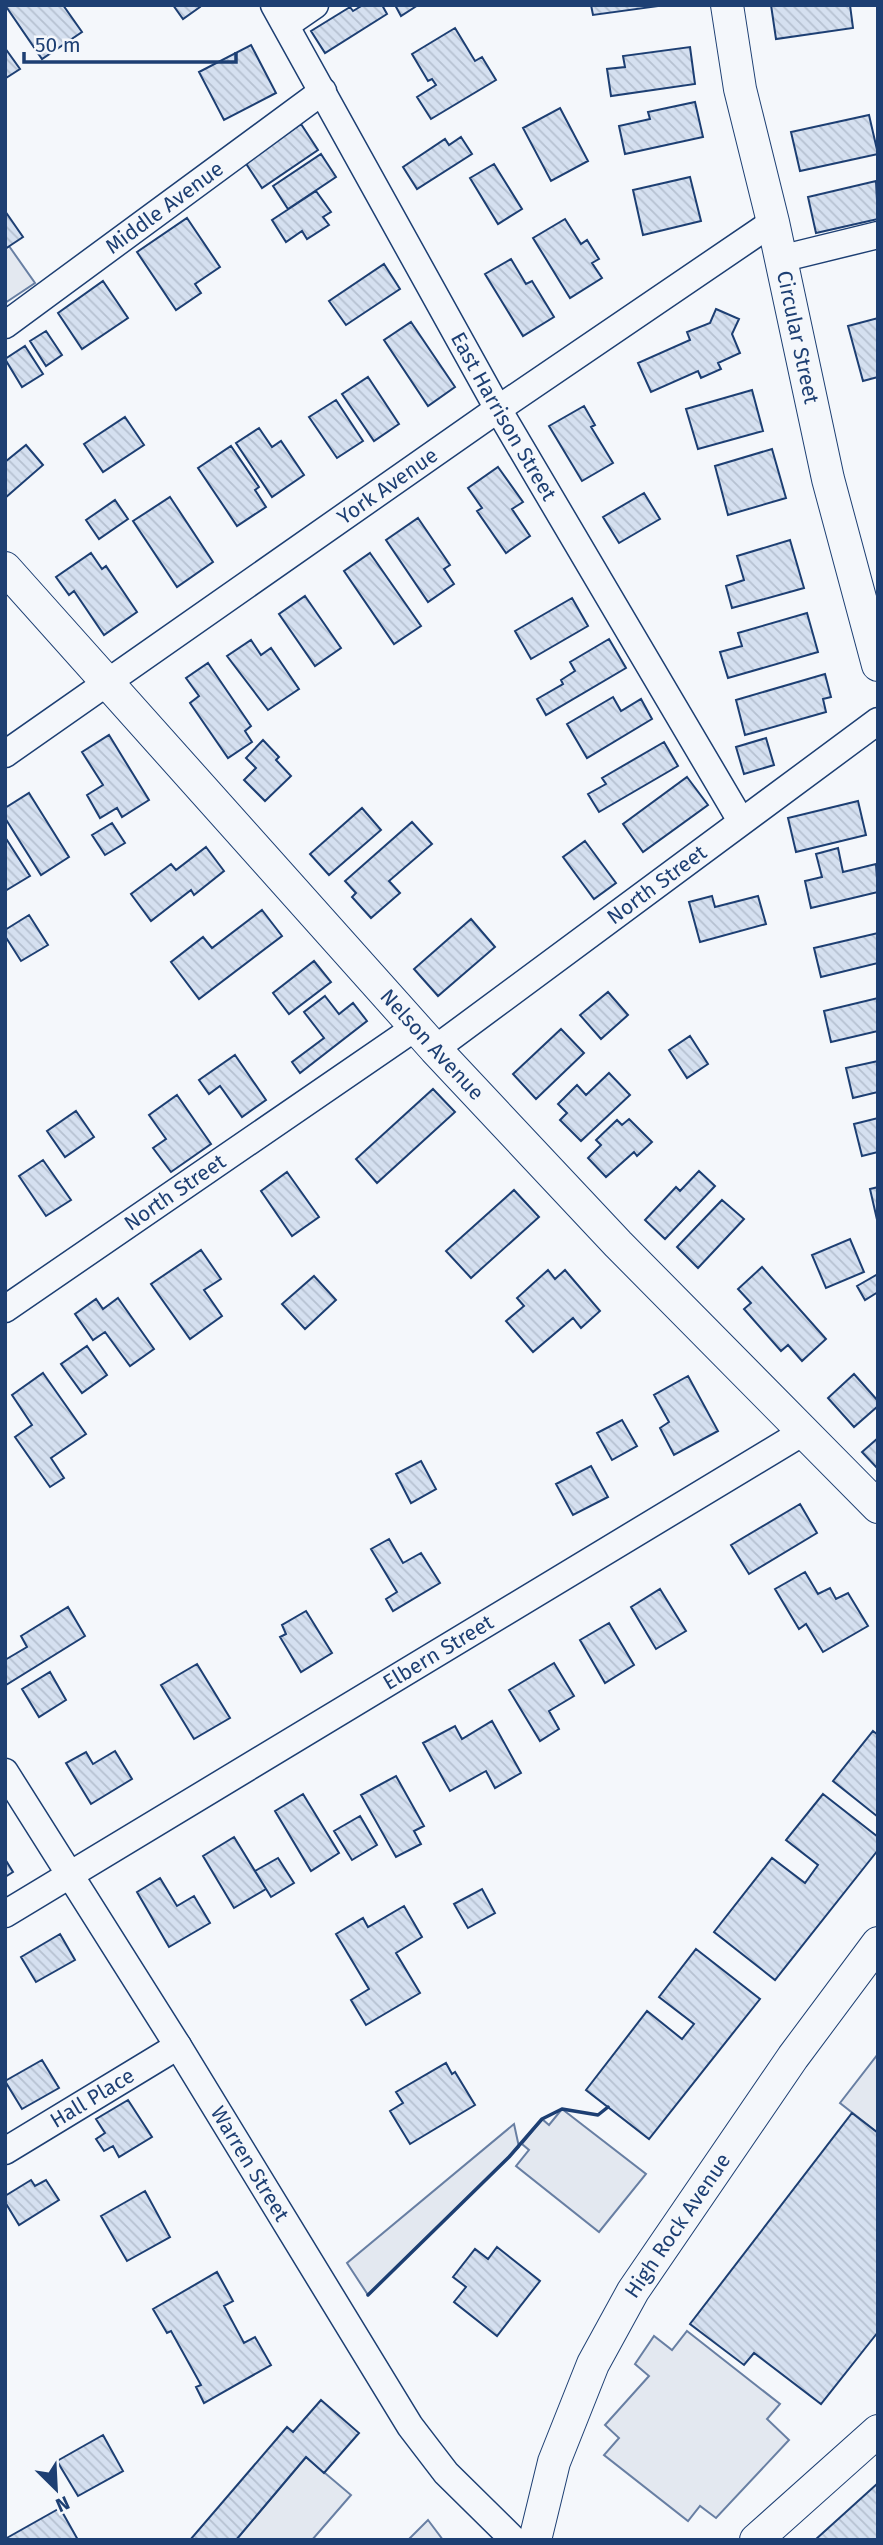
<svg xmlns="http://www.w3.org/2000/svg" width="883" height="2545" font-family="'Fira Sans',sans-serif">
	<defs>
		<pattern id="building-back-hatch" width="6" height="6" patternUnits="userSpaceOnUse" patternTransform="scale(1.75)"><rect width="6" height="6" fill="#d5e0f0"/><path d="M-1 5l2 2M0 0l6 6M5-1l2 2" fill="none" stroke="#b6c1d1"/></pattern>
	</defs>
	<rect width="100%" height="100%" fill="#f4f7fb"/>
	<path fill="#e3e8f0" stroke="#687fa3" stroke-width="2" d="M9,246L35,283L5,303V249Z
		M878,2054V2133L840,2103Z
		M562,2109L646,2174L599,2232L516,2166L529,2150L522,2144L542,2119L549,2125Z
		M514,2124L519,2147L368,2295L347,2263Z
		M687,2331L780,2404L767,2419L789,2440L716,2518L700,2506L688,2521L604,2455L619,2438L605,2425L649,2376L635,2364L654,2336L672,2350Z
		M306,2457L351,2495L312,2540H236Z
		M428,2520L443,2540H408Z"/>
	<path fill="url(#building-back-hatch)" stroke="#1d3f73" stroke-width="2" d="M5,5H63L82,32L42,59Z
		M173,5H199L200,7L183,19Z
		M363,5H382L387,14L325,53L311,31L350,7L353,11Z
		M395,5H418L401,16Z
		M591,5H659V6L593,15Z
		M771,5H850L853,28L776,39Z
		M455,28L475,61L482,57L496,80L431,119L417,97L436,85L432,79L428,81L412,54Z
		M251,45L276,93L224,120L199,72Z
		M690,47L695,84L611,96L607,69L625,67L623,56Z
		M5,48L20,69L6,78L5,77Z
		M695,102L703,137L625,154L619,126L650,119L648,112Z
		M560,108L588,161L551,181L523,128Z
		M869,115L878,154L800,171L791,132Z
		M301,124L318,150L262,188L245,162Z
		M461,137L472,154L417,189L403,167L445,139L449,145Z
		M321,154L336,177L288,209L273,186Z
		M494,164L522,209L498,224L470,178Z
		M690,177L701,221L643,235L633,190Z
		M876,181L878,219L816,233L808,197Z
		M316,191L331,212L323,217L329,225L307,239L302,231L286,242L272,220Z
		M5,211L23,237L5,249Z
		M187,218L220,267L195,284L201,293L176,310L137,252Z
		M565,219L581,244L587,240L599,259L592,263L602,278L570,298L533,238Z
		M511,259L526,284L532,281L554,317L523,336L485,274Z
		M384,264L400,289L346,325L329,301Z
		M103,281L128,318L82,349L58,313Z
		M716,309L739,319L732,334L740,353L718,363L721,369L701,378L698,371L651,392L638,363L690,340L687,332L710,323Z
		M878,318V377L863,381L848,326Z
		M411,322L455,387L428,406L384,340Z
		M46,331L62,355L46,366L30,341Z
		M25,346L43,374L22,387L5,359Z
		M368,377L399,424L374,441L342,394Z
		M752,390L763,431L698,449L686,409Z
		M336,400L363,441L337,458L309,417Z
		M584,406L595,425L591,427L613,463L582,481L549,426Z
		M125,417L144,445L103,472L84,444Z
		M259,428L272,447L281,441L304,475L272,497L236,443Z
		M26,445L43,465L5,498V462Z
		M231,446L259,487L255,490L266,507L237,526L198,468Z
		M772,449L786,498L728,515L715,466Z
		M498,467L523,502L512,509L530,536L506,553L477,511L482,508L468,488Z
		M644,493L660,519L619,543L603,517Z
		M170,497L213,562L177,587L133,521Z
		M115,500L128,519L99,539L86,520Z
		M418,518L450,565L444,569L454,584L428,602L386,540Z
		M790,540L804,588L732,608L726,586L744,580L737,556Z
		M91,553L102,569L106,566L137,612L104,635L74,591L69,595L56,577Z
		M370,553L421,626L394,644L344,571Z
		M305,596L341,648L315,666L279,614Z
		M572,598L588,626L531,659L515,631Z
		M807,613L818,652L728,678L720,652L742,646L738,633Z
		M609,639L626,668L546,715L537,699L563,684L561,680L575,671L570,662Z
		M251,640L261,655L271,648L299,689L268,710L227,656Z
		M208,663L251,726L245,731L252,742L228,758L190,703L199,696L186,678Z
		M825,674L831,697L823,699L826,712L745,735L736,700Z
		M613,697L621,711L641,699L652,719L587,758L567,724Z
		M109,735L149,800L122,817L117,808L100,818L87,795L103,785L82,752Z
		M766,738L774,765L744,774L736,747Z
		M263,740L279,757L276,760L291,776L265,801L244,780L256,768L246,758Z
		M664,742L678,766L599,812L588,794L606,784L602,778Z
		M687,777L708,805L643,852L623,824Z
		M29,793L69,857L41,875L5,818V808Z
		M858,801L866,835L796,852L788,818Z
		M362,808L381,830L329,875L310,854Z
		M412,822L432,844L389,881L400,893L371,918L352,897L356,893L345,881Z
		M112,823L125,843L105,855L92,835Z
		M5,837L30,876L5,891Z
		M585,841L616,883L594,899L563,857Z
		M206,847L224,871L194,895L191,890L151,921L131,894L171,864L176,870Z
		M838,848L843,872L876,864L878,892L811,908L805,881L822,877L816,854Z
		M712,896L715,907L758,896L766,924L700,942L689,902Z
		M262,910L282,936L199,999L171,962L203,937L212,948Z
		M29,915L48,945L21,961L5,936V930Z
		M471,919L495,947L438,996L414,969Z
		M878,933V963L821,977L814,948Z
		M314,961L331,982L289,1014L273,993Z
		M608,992L628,1015L601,1039L580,1015Z
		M325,996L339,1014L353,1003L367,1021L300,1073L292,1062L324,1038L304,1012Z
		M878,998V1031L831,1042L824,1011Z
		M561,1029L584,1053L536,1099L513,1074Z
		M690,1036L708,1064L687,1078L669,1050Z
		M235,1055L266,1100L242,1117L220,1086L209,1094L199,1080Z
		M878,1061V1092L853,1098L846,1068Z
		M609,1073L630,1095L581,1141L560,1120L567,1113L558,1104L577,1085L586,1095Z
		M433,1089L455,1112L377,1183L356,1159Z
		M177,1095L211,1144L171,1172L153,1148L166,1139L149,1115Z
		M76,1111L94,1137L65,1157L47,1131Z
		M878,1118V1152L862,1156L854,1124Z
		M629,1119L652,1142L637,1156L634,1152L606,1177L588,1158L601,1145L596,1140L617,1120L622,1125Z
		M43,1160L71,1200L46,1216L19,1176Z
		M699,1171L715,1186L665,1239L645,1220L676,1187L680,1191Z
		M287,1172L319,1217L292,1236L261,1191Z
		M878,1187V1224L870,1189Z
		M514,1190L539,1217L471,1278L446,1251Z
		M722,1200L744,1219L698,1268L677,1247Z
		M850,1239L864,1272L826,1288L812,1255Z
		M201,1250L221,1279L204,1290L222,1316L190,1339L151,1284Z
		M762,1267L826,1339L802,1361L788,1345L781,1351L744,1309L751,1303L738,1289Z
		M548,1270L555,1279L565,1270L600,1311L581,1328L573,1318L533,1352L506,1321L524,1306L517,1298Z
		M878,1274V1292L865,1300L857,1286Z
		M314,1276L336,1300L305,1329L282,1304Z
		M118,1298L154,1349L130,1366L105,1332L93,1340L75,1314L96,1299L103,1309Z
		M87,1346L107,1375L82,1393L61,1364Z
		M43,1373L86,1434L51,1458L64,1478L50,1487L15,1437L32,1425L12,1395Z
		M854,1374L878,1401V1406L854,1427L828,1398Z
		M688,1376L718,1431L674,1455L660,1428L669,1422L654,1395Z
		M622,1420L637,1446L612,1460L597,1433Z
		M878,1438V1469L862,1452Z
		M421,1461L436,1489L411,1503L396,1474Z
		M591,1466L608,1497L573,1515L556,1484Z
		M800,1504L817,1533L749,1574L731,1545Z
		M389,1539L403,1563L421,1553L440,1583L393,1611L386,1599L397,1592L371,1549Z
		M805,1572L818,1594L830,1588L836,1599L848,1593L868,1626L823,1652L806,1624L799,1629L775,1589Z
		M660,1589L686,1631L656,1649L631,1607Z
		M68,1607L85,1636L6,1685L5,1660L27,1647L21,1636Z
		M306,1611L332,1653L301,1672L280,1637L286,1634L282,1625Z
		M609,1623L634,1665L605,1683L580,1640Z
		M554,1663L574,1696L549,1711L559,1729L540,1741L509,1690Z
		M197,1664L230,1718L194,1739L161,1685Z
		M50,1672L66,1700L39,1717L22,1689Z
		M492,1721L521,1773L495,1788L486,1771L450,1791L423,1743L455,1726L462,1739Z
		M873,1731L878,1735V1817L833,1781Z
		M115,1751L132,1779L91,1804L66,1763L86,1752L93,1764Z
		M396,1776L424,1826L414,1831L421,1844L396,1857L361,1795Z
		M303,1794L339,1853L311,1871L275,1811Z
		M823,1794L878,1837V1850L775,1980L714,1932L772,1858L805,1883L818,1865L786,1840Z
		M360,1816L377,1845L352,1860L334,1831Z
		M234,1837L266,1889L234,1908L203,1856Z
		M278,1858L294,1883L271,1897L255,1871Z
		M5,1859L13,1872L5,1877Z
		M160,1878L177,1906L194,1896L210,1923L169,1947L137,1892Z
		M482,1889L495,1913L468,1928L454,1904Z
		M404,1906L422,1937L396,1953L420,1993L366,2025L351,2000L369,1989L336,1934L363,1918L368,1927Z
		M60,1934L75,1960L36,1982L21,1957Z
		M696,1949L760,1999L649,2139L586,2090L647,2011L682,2039L694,2024L659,1997Z
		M42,2060L59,2088L22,2109L5,2081Z
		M446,2063L452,2074L455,2072L475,2105L410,2144L390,2111L403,2103L396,2092Z
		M128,2100L152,2137L119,2157L113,2146L104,2151L96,2139L105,2133L96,2119Z
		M852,2113L878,2133V2332L821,2404L754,2353L744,2365L690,2324Z
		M31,2180L35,2186L46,2180L59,2200L19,2225L5,2202V2196Z
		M145,2191L170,2237L127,2261L101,2216Z
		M497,2247L540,2281L497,2336L454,2302L466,2287L453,2277L475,2249L488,2259Z
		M217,2272L233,2301L224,2306L244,2343L255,2337L271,2365L204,2403L196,2387L201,2385L171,2331L167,2333L153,2309Z
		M321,2400L359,2433L324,2473L306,2457L236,2540H190L287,2427L293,2432Z
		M103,2435L123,2471L78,2496L57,2461Z
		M878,2483V2540H815Z
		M60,2508L78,2540H5V2539Z"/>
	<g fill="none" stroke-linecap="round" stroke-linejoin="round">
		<g stroke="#1d3f73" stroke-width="29">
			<g id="minor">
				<path id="s1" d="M274,5L498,409L741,821"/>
				<path d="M286,25L315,5"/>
				<path d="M780,259L878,235"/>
				<path id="s2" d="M5,325L323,91"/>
				<path id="s3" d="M5,754L498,409L773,222"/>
				<path id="s4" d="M435,1049L878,721"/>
				<path id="s5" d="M5,1309L416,1027"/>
				<path id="s6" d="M5,1772L178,2046L410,2426L446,2473L514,2540"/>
				<path id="s7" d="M5,1914L805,1431"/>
				<path id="s8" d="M5,2151L178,2046"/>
			</g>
		</g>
		<g stroke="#1d3f73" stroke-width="34">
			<g id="tertiary">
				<path id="s9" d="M727,5L740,89L773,222L828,479L878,665"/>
				<path id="s10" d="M5,568L435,1049L618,1244L878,1507"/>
				<path id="s11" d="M535,2540L554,2462L593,2364L633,2291L793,2057L878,1943"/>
				<path d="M756,2540L878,2431"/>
			</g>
		</g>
		<use href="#minor" stroke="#f4f7fb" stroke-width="26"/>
		<use href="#tertiary" stroke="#f4f7fb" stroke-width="32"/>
		<path stroke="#1d3f73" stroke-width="3.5" d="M368,2295L509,2157L542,2119L562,2109L598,2115L608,2107"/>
	</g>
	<g text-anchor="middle" stroke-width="5" stroke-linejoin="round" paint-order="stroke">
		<g font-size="21" fill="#1d3f73" stroke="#f4f7fb">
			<text dy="7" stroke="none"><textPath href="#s2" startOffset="198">Middle Avenue</textPath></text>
			<text dy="7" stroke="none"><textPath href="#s9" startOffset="340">Circular Street</textPath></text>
			<text dy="7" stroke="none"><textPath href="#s1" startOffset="471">East Harrison Street</textPath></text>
			<text dy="7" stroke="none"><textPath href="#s3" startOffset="467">York Avenue</textPath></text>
			<text dy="7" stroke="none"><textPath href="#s4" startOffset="276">North Street</textPath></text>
			<text dy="7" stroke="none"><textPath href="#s10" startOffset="640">Nelson Avenue</textPath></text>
			<text dy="7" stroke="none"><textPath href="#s5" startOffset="206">North Street</textPath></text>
			<text dy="7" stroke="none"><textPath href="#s7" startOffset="506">Elbern Street</textPath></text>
			<text dy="7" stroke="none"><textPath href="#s8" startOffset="102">Hall Place</textPath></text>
			<text dy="7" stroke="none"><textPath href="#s6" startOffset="462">Warren Street</textPath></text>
			<text dy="7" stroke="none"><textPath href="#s11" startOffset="348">High Rock Avenue</textPath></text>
		</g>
	</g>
	<rect width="883" height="2545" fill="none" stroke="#1d3f73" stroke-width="14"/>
	<g transform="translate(56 2489) rotate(156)" stroke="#f4f7fb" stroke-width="5" paint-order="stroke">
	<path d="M0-5L12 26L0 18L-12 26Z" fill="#1d3f73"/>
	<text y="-10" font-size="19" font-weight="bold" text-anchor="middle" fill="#1d3f73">N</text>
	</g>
	<path d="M24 52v10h212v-10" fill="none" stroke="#1d3f73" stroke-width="3.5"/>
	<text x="35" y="52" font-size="21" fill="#1d3f73" stroke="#f4f7fb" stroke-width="5" paint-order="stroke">50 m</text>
</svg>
